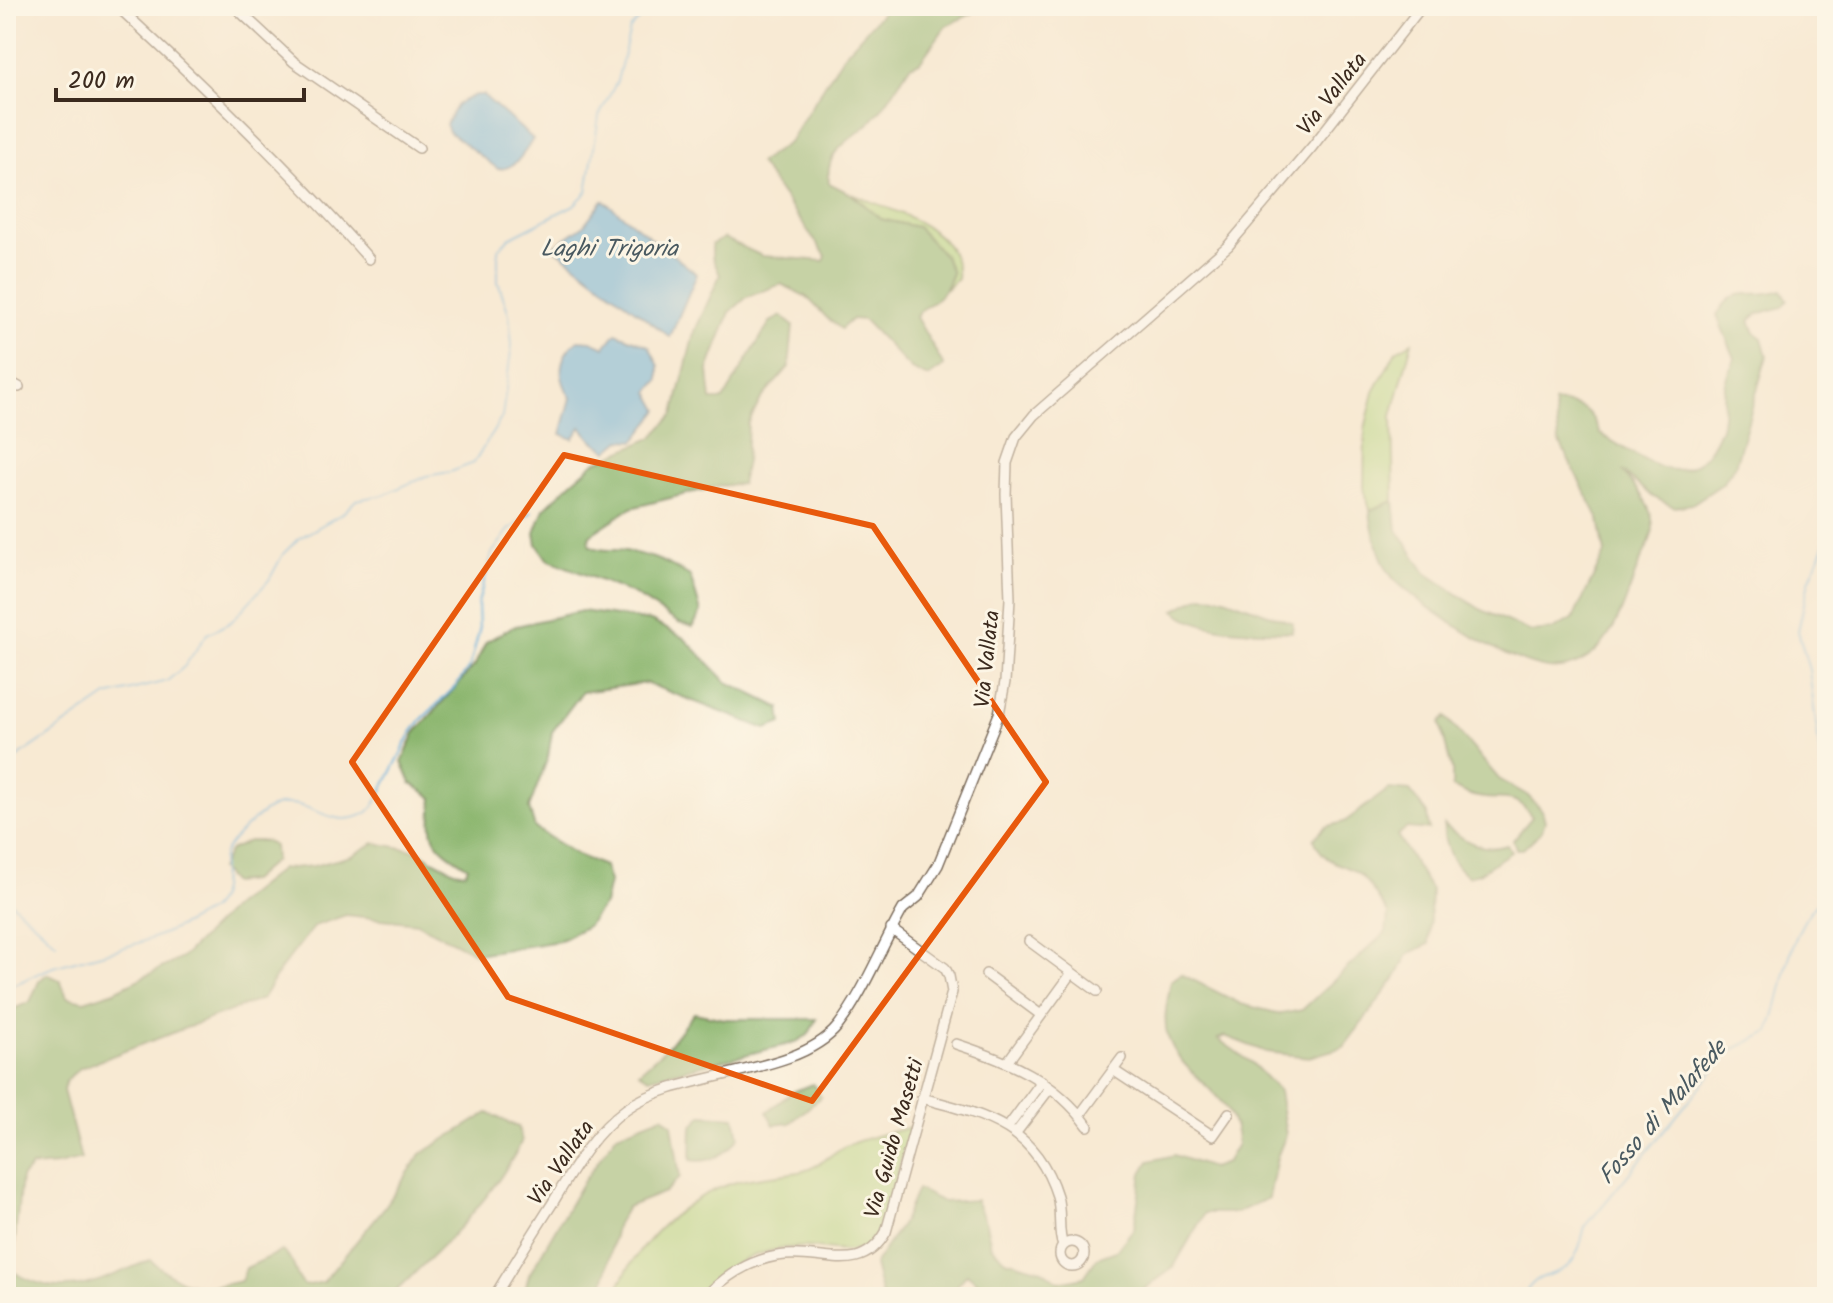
<svg xmlns="http://www.w3.org/2000/svg" width="1833" height="1303" font-family="Kalam,sans-serif">
	<rect width="100%" height="100%" fill="#fcf5e5"/>
	<filter id="ink" filterUnits="userSpaceOnUse"><feTurbulence type="fractalNoise" baseFrequency=".0125" numOctaves="2"/><feDisplacementMap in="SourceGraphic" scale="16" xChannelSelector="R" yChannelSelector="G"/><feConvolveMatrix kernelMatrix="1 2 1 2 8 2 1 2 1" color-interpolation-filters="sRGB"/></filter>
	<filter id="wash" filterUnits="userSpaceOnUse"><feTurbulence type="fractalNoise" baseFrequency=".006" numOctaves="4" result="noise"/><feDisplacementMap in="SourceGraphic" scale="32" xChannelSelector="R" yChannelSelector="G"/><feGaussianBlur stdDeviation="1.8" result="paint"/><feColorMatrix in="noise" values="0 0 0 0 0 0 0 0 0 0 0 0 0 0 0 0 0 1.4 0 .05"/><feComposite in="paint" operator="in"/></filter>
	<g filter="url(#wash)">
		<rect width="100%" height="100%" fill="#f8ead3"/>
		<path fill="#afd57f" stroke="#75804e" stroke-width="2" d="M852,194C889,210 962,227 957,279L945,290L952,273L944,255L917,228L881,219Z
			M1412,342L1392,416L1394,501L1370,510L1364,489L1365,429L1374,392L1396,351Z
			M911,1127L880,1232C862,1264 829,1246 801,1247C763,1248 720,1264 699,1297H614C635,1245 681,1198 736,1182C758,1176 781,1176 803,1171C819,1167 827,1157 840,1149C853,1140 893,1132 911,1127Z"/>
		<path fill="#8bb66e" stroke="#637046" stroke-width="2" d="M888,6H969L973,13L946,26L920,62L910,66C898,84 888,103 873,119C853,141 824,147 829,183L851,194L881,219L917,227L944,255L952,273C948,282 945,292 937,299C929,306 922,306 916,317L944,366L928,377L911,369L864,320L852,319L841,329L828,319L807,297L781,284L747,297L730,312L708,370L711,400H723L770,322L782,316L793,326L789,367L761,399L748,424L746,461L741,484L718,486L631,508L590,535L589,545C604,553 610,548 625,551C653,556 666,562 690,576L701,612L693,627L679,623L633,594L547,559L537,544L535,533L544,509L572,482L595,462L652,438L674,414L694,333L720,275L712,257V244L724,238L762,256L824,261L826,256L759,163L789,142L843,56Z
			M1782,290L1788,300L1783,307L1757,314L1750,321L1755,333L1762,338L1767,356L1735,466L1722,484L1692,504L1674,507L1653,497L1622,471C1635,488 1653,504 1653,528C1653,539 1642,556 1638,567C1623,606 1610,661 1561,668C1521,674 1421,607 1393,578C1381,564 1371,528 1370,510L1394,501L1397,529L1426,573L1480,609L1531,632L1552,630L1573,619L1605,553L1599,519L1559,441L1554,402C1582,405 1590,407 1600,434C1647,460 1690,502 1720,430C1725,418 1723,401 1725,387C1727,377 1732,367 1735,358L1717,316C1735,281 1750,301 1782,290Z
			M1201,596L1222,597L1293,623L1292,632C1257,630 1202,634 1175,610Z
			M582,611L651,621L684,638L727,682L780,708L782,723L766,729L646,683L582,692L552,732L548,757L529,808L535,828L577,855L604,866L609,882L604,904L587,926L559,941L476,954L417,923L346,915L314,926L280,970L262,999L80,1068L66,1080L63,1090L81,1159L58,1165L31,1167L21,1178L12,1271C65,1303 98,1281 150,1260C186,1288 197,1291 241,1281L246,1268L282,1251C299,1264 292,1275 305,1286L323,1282L384,1208L421,1154L488,1113L518,1127L522,1141C491,1203 439,1249 390,1297H6V1012L30,1002L39,981L47,974L60,980L67,997L84,1001L115,991L182,958L233,907L281,869L313,866L351,856L374,843L414,850L454,871L465,873L468,867C431,843 429,841 433,798L411,783L402,762L415,733L475,665L486,642L512,627Z
			M1446,717L1499,779L1527,795L1542,810L1545,821L1542,831L1523,849H1516L1513,840L1532,817C1514,791 1504,802 1478,797C1470,796 1460,790 1452,787V770L1440,723Z
			M1389,789L1410,791L1427,814L1429,830L1407,828L1397,835L1431,890L1429,944L1408,954L1397,976L1344,1047L1309,1057L1266,1052L1225,1036L1218,1039L1252,1063L1279,1091L1286,1135L1277,1157L1269,1198L1236,1213H1205L1173,1268L1133,1297H994L967,1274L947,1297H882L874,1265L903,1222L917,1189L943,1202L976,1200L986,1224L991,1246L1006,1260L1042,1270L1059,1282L1084,1277L1097,1258L1116,1251L1134,1228L1142,1173L1149,1161L1174,1155L1212,1168L1226,1163L1237,1144C1237,1093 1182,1079 1168,1037C1162,1019 1168,999 1171,981L1181,974L1241,1004L1281,1014L1302,1010L1386,932L1388,913C1380,902 1372,887 1362,877C1347,861 1325,869 1314,839L1325,827L1344,822Z
			M1444,825C1464,841 1483,853 1507,845L1511,852L1479,873L1468,876C1452,865 1442,843 1444,825Z
			M249,841H266L274,846L275,860L251,881L232,883L220,869L230,850Z
			M694,1013L725,1019H817L808,1035L794,1043L649,1078L639,1072L668,1046Z
			M813,1084L821,1097L790,1123L774,1125L767,1112L792,1092Z
			M702,1115L735,1117L739,1137C729,1152 711,1164 691,1160L692,1126Z
			M663,1116L672,1124L680,1177L665,1192L627,1207L616,1226L601,1297H523L529,1275L581,1185L617,1134Z"/>
		<path fill="#63afdc" stroke="#4f6c7d" stroke-width="2" d="M475,95H483L533,139C524,153 516,169 498,169L449,132L446,124L457,104Z
			M603,200L697,274L670,337L553,247L583,226Z
			M616,333L649,346L659,366V380L649,392L659,410L635,441L621,440L608,451L592,440L581,427L573,439L561,434L571,398C557,376 558,356 578,340L591,341L605,347Z"/>
		<g fill="none" stroke-linecap="round" stroke-linejoin="round">
			<path stroke="#63afdc" stroke-width="2" d="M1827,539L1809,581L1798,631L1809,670L1827,808
				M6,765L107,696L167,681L184,667L207,634L231,622L269,580L283,554L298,539L343,513L356,500L383,495L426,476L450,472L474,463L502,417L512,345L509,314L498,282V250L509,238L574,205L587,192L599,116L617,81L630,29L652,6
				M6,898L56,943
				M6,987C23,983 39,971 57,966C102,953 148,944 190,921C196,917 205,914 211,909C227,894 219,875 223,857C226,843 261,811 275,806C311,794 335,839 373,808L411,734L421,720L455,687L470,666L479,631L478,603L492,553L509,530L532,512
				M1523,1297C1537,1269 1554,1280 1570,1264C1579,1254 1581,1240 1585,1227L1730,1051L1769,1032C1786,988 1786,925 1827,894"/>
		</g>
	</g>
	<g filter="url(#ink)">
		<g fill="none" stroke-linecap="round" stroke-linejoin="round">
			<g stroke="#7d6d5d" stroke-width="12">
				<path id="street" d="M117,6C205,87 290,169 369,259
					M234,6L294,62L419,148
					M6,380L19,387
					M1029,941L1097,991
					M986,974L1041,1015
					M956,1044C1008,1061 1055,1080 1088,1126
					M1008,1061L1072,973
					M1113,1070L1213,1136L1229,1113
					M922,1098C985,1115 1035,1126 1057,1196C1062,1213 1057,1231 1063,1246
					M1080,1115L1122,1058
					M1008,1127L1042,1081
					M1015,1134L1050,1088
					M1060 1254a12 12 0 1 1 24 0a12 12 0 1 1-24 0Z
					M494,1297C513,1266 532,1235 552,1204C573,1169 592,1134 626,1109C679,1070 797,1077 838,1026C865,991 881,947 903,909L918,897L938,865L999,714L1005,682L1010,599L1006,494L1007,463L1016,437L1034,415L1228,246L1312,147L1422,6
					M705,1297C727,1274 753,1258 785,1255C824,1251 861,1276 886,1232L952,992L949,976L945,968L891,929"/>
			</g>
			<use href="#street" stroke="#fff" stroke-width="9"/>
		</g>
	</g>
	<path d="M0 0H1833V1303H0ZM564,455L873,526L1046,782L812,1101L508,997L352,762Z" fill="#f8ead3" fill-opacity=".55" fill-rule="evenodd"/>
	<path fill="none" stroke="#e8590c" stroke-width="6" stroke-linejoin="round" d="M564,455L873,526L1046,782L812,1101L508,997L352,762Z"/>
	<g text-anchor="middle" stroke-width="6" stroke-linejoin="round" paint-order="stroke">
		<g font-size="22" fill="#3b2a1e" stroke="#fcf5e5">
			<text transform="translate(1331 93) rotate(-52)" y="8">Via Vallata</text>
			<text transform="translate(986 659) rotate(-84)" y="8">Via Vallata</text>
			<text transform="translate(893 1138) rotate(-74)" y="8">Via Guido Masetti</text>
			<text transform="translate(560 1162) rotate(-55)" y="8">Via Vallata</text>
		</g>
		<g font-size="24" font-style="italic" fill="#495960" stroke="#fcf5e5">
			<text x="609" y="256">Laghi Trigoria</text>
			<text transform="translate(1662 1112) rotate(-49)" y="8">Fosso di Malafede</text>
		</g>
	</g>
	<rect width="1833" height="1303" fill="none" stroke="#fcf5e5" stroke-width="32"/>
	<path d="M56 88v12h248v-12" fill="none" stroke="#3b2a1e" stroke-width="4"/>
	<text x="68" y="88" font-size="24" fill="#3b2a1e" stroke="#fcf5e5" stroke-width="6" paint-order="stroke">200 m</text>
</svg>
